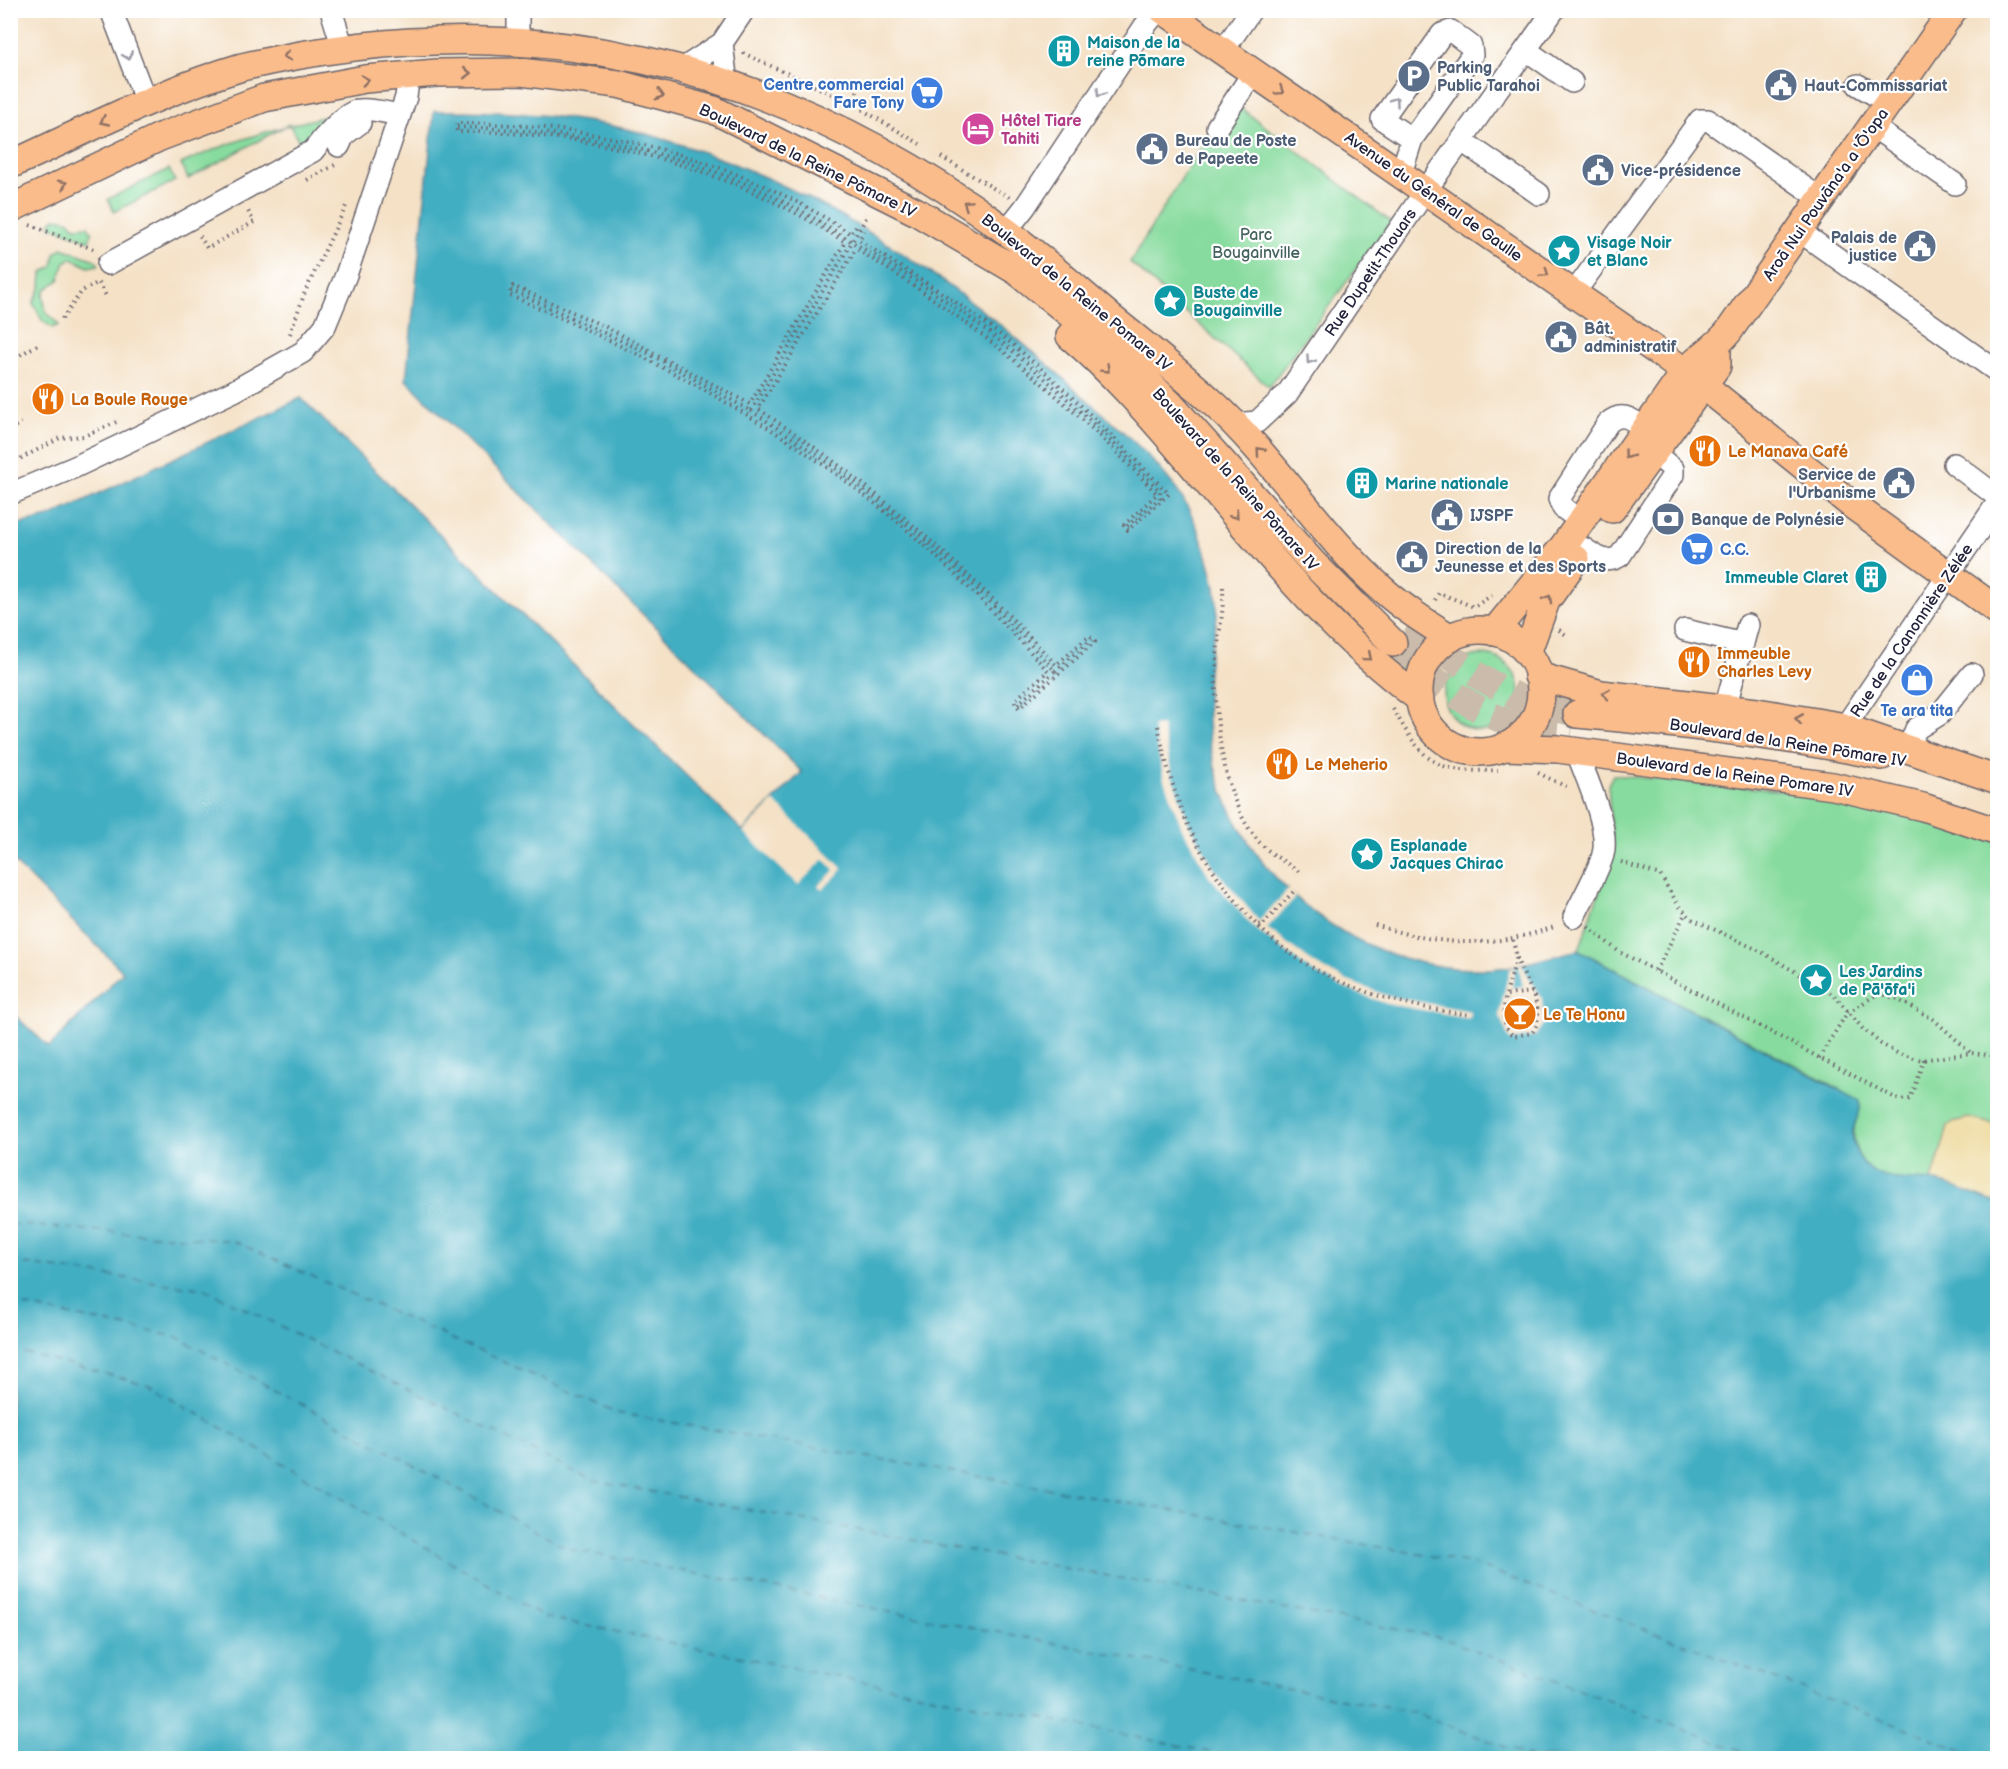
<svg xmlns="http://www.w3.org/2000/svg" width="2008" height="1769" font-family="'Balsamiq Sans',sans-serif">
	<rect width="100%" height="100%" fill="#fff"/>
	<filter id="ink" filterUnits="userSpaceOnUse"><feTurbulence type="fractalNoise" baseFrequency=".0167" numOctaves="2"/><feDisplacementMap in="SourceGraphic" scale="12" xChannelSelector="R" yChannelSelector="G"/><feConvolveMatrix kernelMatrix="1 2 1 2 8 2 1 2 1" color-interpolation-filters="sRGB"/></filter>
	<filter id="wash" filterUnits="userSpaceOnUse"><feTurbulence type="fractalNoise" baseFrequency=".008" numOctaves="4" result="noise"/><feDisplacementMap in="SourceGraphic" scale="24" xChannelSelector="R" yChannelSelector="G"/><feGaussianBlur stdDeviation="1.35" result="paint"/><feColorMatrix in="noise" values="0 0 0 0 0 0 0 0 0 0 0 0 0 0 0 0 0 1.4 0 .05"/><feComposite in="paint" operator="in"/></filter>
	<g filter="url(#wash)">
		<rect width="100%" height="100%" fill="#f4e1c6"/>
		<path fill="#87db9e" stroke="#547e6c" stroke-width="1.5" d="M1230,100L1391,222L1269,387L1130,262Z
			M344,112L329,127L300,143L289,124L188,179L181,164C233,139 288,125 344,112Z
			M169,169L175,181L114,212L108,199Z
			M55,218L68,220L75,227L88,226L92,233L89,241L51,226V222Z
			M62,248L95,260L99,265L88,267L72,258L65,262L59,280L45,290L43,296L46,312L59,325L52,328L42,320L33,303L41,287L42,273L53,266L55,254Z
			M1422,630L1431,637L1412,662L1407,676L1398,671L1409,645Z
			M1444 693a38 38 0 1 1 76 0a38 38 0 1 1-76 0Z
			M1557,692L1568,695L1563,717L1550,743L1539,741L1554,713Z
			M1613,775L1842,796L1997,841V1125C1981,1121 1961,1113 1948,1128L1932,1181C1918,1182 1902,1183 1889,1179C1853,1168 1847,1136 1861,1106L1838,1088L1579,950L1613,852L1608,785Z"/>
		<path fill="#eeda9e" stroke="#887e6c" stroke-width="1.5" d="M1969,1118L1997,1125V1203L1932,1181L1948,1127L1953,1122Z"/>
		<path fill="#43aec2" stroke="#32687e" stroke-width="1.5" d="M434,111C514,110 597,117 673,142C824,189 960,284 1076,390C1113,423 1163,463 1187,506C1201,532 1219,585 1217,615C1216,631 1211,646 1209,662C1206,686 1207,711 1209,735C1225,868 1351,973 1485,969C1518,968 1547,957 1579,950L1860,1101C1864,1113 1848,1125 1854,1145C1870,1191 1908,1175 1941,1183C1960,1188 1978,1197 1997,1203V1758H11L10,1011L49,1047L123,972L11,859V526L49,517L301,398L743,831L802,772L406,380Z"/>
		<path fill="#f4e1c6" d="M1162,725L1172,775L1189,824L1215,869L1259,921L1289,889L1296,897L1267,928L1313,963L1345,980L1388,996L1470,1011V1018L1387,1004L1344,988L1311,971L1254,928L1209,876L1182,828L1164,780L1153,726Z
			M774,801L843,869L822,890L818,886L835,870L824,859L798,885L743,832Z
			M1522,965L1542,999L1544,1023L1535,1036L1510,1040L1499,1015L1510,967L1515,966L1512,988L1523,986L1518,966Z"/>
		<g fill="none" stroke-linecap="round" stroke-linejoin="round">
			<path stroke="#316178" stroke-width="1.5" stroke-dasharray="8 6" stroke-linecap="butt" d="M10,1224L233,1241L618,1413L1471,1563L1983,1758
				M10,1262L205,1289L594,1481L1443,1638L1759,1758
				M10,1303L177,1337L569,1549L1415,1713L1534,1758
				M10,1349L149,1385L544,1617L1240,1758"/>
		</g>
	</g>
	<g filter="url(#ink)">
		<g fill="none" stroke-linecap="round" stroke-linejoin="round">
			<path stroke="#cabbaa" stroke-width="27" stroke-dasharray="27 14" stroke-linecap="butt" d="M1407,627L1483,679L1520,698L1577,714
				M1393,643C1431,678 1467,709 1516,725C1533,731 1554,731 1572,733"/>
			<g stroke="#6c656c" stroke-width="24">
				<path id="minor" d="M111,10L146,102
					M331,10L342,45
					M518,10V33
					M1526,50L1572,82
					M1223,51L1251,10
					M688,65L722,43
					M726,76L722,43L744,10
					M1858,85L1889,103
					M1872,126L1955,184
					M1217,127L1253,73
					M1462,141L1539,194
					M339,146L344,135L360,123
					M1401,173L1412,139L1472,55L1471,46L1451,31L1442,34L1382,119L1412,139
					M1006,231L1025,207L1144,27L1158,10
					M1799,231L1998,372
					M108,264L313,151C322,139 343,114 358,110C370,108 388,113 400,115
					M1574,293L1700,120H1708L1821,199
					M1234,424L1257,422L1287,394L1426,190L1554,10
					M1954,464L1998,497
					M10,494L75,467L234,391L303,352L325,326L346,275L406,97L409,74
					M1581,521L1563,508L1559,499L1608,423C1623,410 1632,420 1646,429
					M1583,548C1596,556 1606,565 1620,556L1673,475V469L1654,453
					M1685,630L1743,644
					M1725,708L1748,625
					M1844,728L1998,502
					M1908,749L1916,729L1940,714L1972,674
					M1574,917C1583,898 1595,878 1602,858C1612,831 1586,779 1577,752"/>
			</g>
			<g stroke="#6c656c" stroke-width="30">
				<path id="major" d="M1163,10L1658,352L1703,385L1851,504L1998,611
					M10,165C87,130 161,91 242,67C526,0 775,61 1006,231C1042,258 1076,288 1110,317C1145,345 1180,373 1213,403C1275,459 1319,533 1382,589C1403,608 1427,623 1451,638
					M10,209L160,137L264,98L365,79L437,73L521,72L618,84L714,110L915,211L1017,271L1117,352L1171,405L1312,562L1393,643
					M1070,336C1114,373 1152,418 1189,461C1261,546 1330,633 1420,699
					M1612,509L1717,366V347
					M1419 691a61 61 0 1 1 122 0a61 61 0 1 1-122 0Z
					M1494,632L1563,547L1685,372C1699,356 1716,348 1729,331L1953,10
					M1527,653L1546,601L1576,559
					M1538,676L1601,694L1757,712L1840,726L1995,779
					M1577,714C1679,723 1782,735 1882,756
					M1503,747L1558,749L1833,786L1923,807L1998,832"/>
			</g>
			<path stroke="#6c656c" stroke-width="4" stroke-dasharray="1.5 4.5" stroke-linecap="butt" d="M743,53L851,103L920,144
				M851,103L859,88
				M457,127C601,131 731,160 852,242L751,411L648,353L511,290
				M941,157L1010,198
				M307,180L335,165
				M866,218L852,242C898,269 943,297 986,330C1049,378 1105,434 1160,491V498L1126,527
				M30,225L96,250
				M856,226L851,234C733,156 597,124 456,123L457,132C593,130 731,168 845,242L750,404L606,327L513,286L509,295C649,355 783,425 900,524C953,569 1001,620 1048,671L1014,701L1019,708L1095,642L1089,636L1056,665C964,565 872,483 758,409L856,249C970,318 1066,397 1157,494L1124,525L1128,530L1169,494C1111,435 1055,376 989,326C947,294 902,269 859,240L864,231
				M200,236L207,248L254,222L248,211
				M99,283L106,296
				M62,319L82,291L99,282
				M290,334L305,292L347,204
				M10,361L37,345
				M751,411C814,451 875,495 930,545C975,584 1015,628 1055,671L1017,705
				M10,429L21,423
				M10,464L60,438L84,436L119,421
				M1223,587C1224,608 1220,626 1218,646C1211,702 1220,802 1261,844C1273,856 1289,864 1302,874
				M1435,600L1439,593L1474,607L1492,595
				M1559,630L1566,635
				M1055,671L1092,639
				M1393,709C1424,762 1434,774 1498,770
				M1158,726C1175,810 1198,861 1257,925L1264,924
				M1538,773L1569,788
				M1621,862L1660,875L1679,906L1692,919L1760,951L1823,988L1836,997L1862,1028L1881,1044L1899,1054L1922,1060L1971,1053L1998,1056
				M1293,892L1260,928C1319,985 1392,1004 1470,1015
				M1375,925C1441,946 1491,949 1557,926
				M1588,927L1618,951L1899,1100L1910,1099L1924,1059
				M1513,940C1515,948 1516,956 1519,964C1527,985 1548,1011 1532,1033L1514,1036C1492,1020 1512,980 1516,959C1516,954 1514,945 1513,940Z
				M1656,971L1685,914
				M1507,995L1532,992
				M1819,1058L1847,1013L1876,995L1882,994L1897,999L1933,1019L1971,1053"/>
			<use href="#minor" stroke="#fff" stroke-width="21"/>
			<use href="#major" stroke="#fabc8b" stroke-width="27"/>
		</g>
		<defs><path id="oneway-chevron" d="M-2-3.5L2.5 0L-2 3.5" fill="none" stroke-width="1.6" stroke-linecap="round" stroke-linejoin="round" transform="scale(1.5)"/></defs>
		<g stroke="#9c9ca7">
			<use href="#oneway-chevron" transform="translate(128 56) rotate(69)"/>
			<use href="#oneway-chevron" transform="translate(1100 93) rotate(124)"/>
			<use href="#oneway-chevron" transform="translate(1395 101) rotate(-55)"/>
			<use href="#oneway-chevron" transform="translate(1310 360) rotate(125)"/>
		</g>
		<g stroke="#8e6f63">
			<use href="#oneway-chevron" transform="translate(287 56) rotate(168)"/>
			<use href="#oneway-chevron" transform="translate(467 73)"/>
			<use href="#oneway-chevron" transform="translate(365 80) rotate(-8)"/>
			<use href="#oneway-chevron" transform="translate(1280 91) rotate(34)"/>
			<use href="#oneway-chevron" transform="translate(660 95) rotate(15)"/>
			<use href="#oneway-chevron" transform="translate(104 121) rotate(155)"/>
			<use href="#oneway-chevron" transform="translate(63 184) rotate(-26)"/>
			<use href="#oneway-chevron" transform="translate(967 204) rotate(-146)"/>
			<use href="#oneway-chevron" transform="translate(1545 273) rotate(35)"/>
			<use href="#oneway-chevron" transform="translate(1106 369) rotate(45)"/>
			<use href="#oneway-chevron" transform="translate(1260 451) rotate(-131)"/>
			<use href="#oneway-chevron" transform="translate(1628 455) rotate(125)"/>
			<use href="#oneway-chevron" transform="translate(1235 515) rotate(49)"/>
			<use href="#oneway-chevron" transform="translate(1548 599) rotate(-60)"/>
			<use href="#oneway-chevron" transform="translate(1368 657) rotate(40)"/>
			<use href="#oneway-chevron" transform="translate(1606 694) rotate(-171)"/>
			<use href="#oneway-chevron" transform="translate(1799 719) rotate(-170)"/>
		</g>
	</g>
	<defs>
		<g id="building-disc" transform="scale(1.725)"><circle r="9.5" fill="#0f9aa8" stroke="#fff"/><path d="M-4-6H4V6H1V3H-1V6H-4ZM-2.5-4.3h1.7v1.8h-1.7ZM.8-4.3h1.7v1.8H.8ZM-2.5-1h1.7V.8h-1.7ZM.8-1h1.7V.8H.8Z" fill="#fff"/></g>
		<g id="parking-disc" transform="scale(1.725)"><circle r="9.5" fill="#5c6f8a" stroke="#fff"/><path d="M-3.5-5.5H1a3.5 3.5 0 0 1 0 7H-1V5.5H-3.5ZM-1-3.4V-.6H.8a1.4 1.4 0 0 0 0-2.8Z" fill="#fff"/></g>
		<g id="civic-disc" transform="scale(1.725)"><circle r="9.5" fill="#5c6f8a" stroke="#fff"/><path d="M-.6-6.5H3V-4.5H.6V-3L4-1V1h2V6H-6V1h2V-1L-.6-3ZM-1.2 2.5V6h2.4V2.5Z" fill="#fff"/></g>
		<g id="supermarket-disc" transform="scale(1.725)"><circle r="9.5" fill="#3f7fe0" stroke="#fff"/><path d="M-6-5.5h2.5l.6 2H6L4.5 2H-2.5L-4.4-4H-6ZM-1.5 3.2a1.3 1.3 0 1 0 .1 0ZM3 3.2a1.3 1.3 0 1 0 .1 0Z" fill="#fff"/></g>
		<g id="hotel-disc" transform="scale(1.725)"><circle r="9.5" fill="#d1479c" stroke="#fff"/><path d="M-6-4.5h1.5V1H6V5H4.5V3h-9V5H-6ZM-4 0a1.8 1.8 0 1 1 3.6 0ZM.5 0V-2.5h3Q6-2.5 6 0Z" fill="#fff"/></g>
		<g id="sight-disc" transform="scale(1.725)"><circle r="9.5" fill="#0f9aa8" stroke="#fff"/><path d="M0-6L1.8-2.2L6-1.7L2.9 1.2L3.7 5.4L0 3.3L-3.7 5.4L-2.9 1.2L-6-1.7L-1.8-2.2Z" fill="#fff"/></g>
		<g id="restaurant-disc" transform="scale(1.725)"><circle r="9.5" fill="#e8710a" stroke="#fff"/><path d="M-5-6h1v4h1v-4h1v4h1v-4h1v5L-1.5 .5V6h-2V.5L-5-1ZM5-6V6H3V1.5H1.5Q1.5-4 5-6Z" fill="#fff"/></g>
		<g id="bank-disc" transform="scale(1.725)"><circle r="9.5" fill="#5c6f8a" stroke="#fff"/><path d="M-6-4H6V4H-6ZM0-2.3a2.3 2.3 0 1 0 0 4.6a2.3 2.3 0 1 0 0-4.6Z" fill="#fff"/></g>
		<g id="shop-disc" transform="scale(1.725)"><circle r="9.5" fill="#3f7fe0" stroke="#fff"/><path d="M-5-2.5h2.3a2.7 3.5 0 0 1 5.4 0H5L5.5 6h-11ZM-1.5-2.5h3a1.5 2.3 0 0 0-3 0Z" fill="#fff"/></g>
		<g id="bar-disc" transform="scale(1.725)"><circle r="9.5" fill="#e8710a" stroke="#fff"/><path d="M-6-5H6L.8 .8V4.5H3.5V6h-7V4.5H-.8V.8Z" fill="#fff"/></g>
	</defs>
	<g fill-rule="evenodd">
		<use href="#building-disc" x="1064" y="51"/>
		<use href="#parking-disc" x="1414" y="76"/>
		<use href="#civic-disc" x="1781" y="85"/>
		<use href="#supermarket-disc" x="927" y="93"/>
		<use href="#hotel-disc" x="978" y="129"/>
		<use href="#civic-disc" x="1152" y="149"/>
		<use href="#civic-disc" x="1598" y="170"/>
		<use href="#civic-disc" x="1920" y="246"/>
		<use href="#sight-disc" x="1564" y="251"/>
		<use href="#sight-disc" x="1170" y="301"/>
		<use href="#civic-disc" x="1561" y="337"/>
		<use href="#restaurant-disc" x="48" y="399"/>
		<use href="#restaurant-disc" x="1705" y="451"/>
		<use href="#building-disc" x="1362" y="483"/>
		<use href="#civic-disc" x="1899" y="483"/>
		<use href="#civic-disc" x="1447" y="515"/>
		<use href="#bank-disc" x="1668" y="519"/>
		<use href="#supermarket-disc" x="1697" y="549"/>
		<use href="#civic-disc" x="1412" y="557"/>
		<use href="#building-disc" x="1871" y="577"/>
		<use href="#restaurant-disc" x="1694" y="662"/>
		<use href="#shop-disc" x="1917" y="680"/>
		<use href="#restaurant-disc" x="1282" y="764"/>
		<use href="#sight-disc" x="1367" y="854"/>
		<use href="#sight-disc" x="1816" y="980"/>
		<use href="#bar-disc" x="1520" y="1014"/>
	</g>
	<g text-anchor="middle" stroke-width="4.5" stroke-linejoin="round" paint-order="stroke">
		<g font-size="16" font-weight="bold" fill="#0d838f" stroke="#fff" text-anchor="start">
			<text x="1087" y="48">Maison de la<tspan x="1087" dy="18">reine Pōmare</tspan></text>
			<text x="1587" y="248">Visage Noir<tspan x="1587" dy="18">et Blanc</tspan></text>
			<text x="1193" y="298">Buste de<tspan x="1193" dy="18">Bougainville</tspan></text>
			<text x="1385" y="489">Marine nationale</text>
			<text x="1848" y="583" text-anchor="end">Immeuble Claret</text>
			<text x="1390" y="851">Esplanade<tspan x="1390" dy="18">Jacques Chirac</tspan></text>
			<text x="1839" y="977">Les Jardins<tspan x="1839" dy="18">de Pā'ōfa'i</tspan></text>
		</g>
		<g font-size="16" font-weight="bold" fill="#4e5e75" stroke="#fff" text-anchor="start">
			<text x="1437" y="73">Parking<tspan x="1437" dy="18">Public Tarahoi</tspan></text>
			<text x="1804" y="91">Haut-Commissariat</text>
			<text x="1175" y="146">Bureau de Poste<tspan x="1175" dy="18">de Papeete</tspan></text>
			<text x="1621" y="176">Vice-présidence</text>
			<text x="1897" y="243" text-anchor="end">Palais de<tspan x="1897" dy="18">justice</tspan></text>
			<text x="1584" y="334">Bât.<tspan x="1584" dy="18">administratif</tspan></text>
			<text x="1876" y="480" text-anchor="end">Service de<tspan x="1876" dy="18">l'Urbanisme</tspan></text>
			<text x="1470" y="521">IJSPF</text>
			<text x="1691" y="525">Banque de Polynésie</text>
			<text x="1435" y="554">Direction de la<tspan x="1435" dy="18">Jeunesse et des Sports</tspan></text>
		</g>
		<g font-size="16" font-weight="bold" fill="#366cbe" stroke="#fff" text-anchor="end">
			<text x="904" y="90">Centre commercial<tspan x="904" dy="18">Fare Tony</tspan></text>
			<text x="1720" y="555" text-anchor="start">C.C.</text>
			<text x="1917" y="716" text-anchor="middle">Te ara tita</text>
		</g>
		<g font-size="16" font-weight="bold" fill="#b23c85" stroke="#fff" text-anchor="start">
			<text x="1001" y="126">Hôtel Tiare<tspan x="1001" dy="18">Tahiti</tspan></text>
		</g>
		<g font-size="16" fill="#22223b" stroke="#fff">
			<text transform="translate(808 160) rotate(26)" y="6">Boulevard de la Reine Pōmare IV</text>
			<text transform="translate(1825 194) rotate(-55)" y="6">Aroā Nui Pouvāna'a a 'Ō'opa</text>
			<text transform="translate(1434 196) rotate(35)" y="6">Avenue du Général de Gaulle</text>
			<text transform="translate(1370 272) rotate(-56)" y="6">Rue Dupetit-Thouars</text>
			<text transform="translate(1077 292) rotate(39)" y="6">Boulevard de la Reine Pomare IV</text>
			<text transform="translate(1236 479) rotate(48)" y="6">Boulevard de la Reine Pōmare IV</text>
			<text transform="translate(1911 630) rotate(-56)" y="6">Rue de la Canonnière Zélée</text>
			<text transform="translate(1788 742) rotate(9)" y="6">Boulevard de la Reine Pōmare IV</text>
			<text transform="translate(1735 774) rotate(8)" y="6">Boulevard de la Reine Pomare IV</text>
		</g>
		<g font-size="16" fill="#45635e" stroke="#fff">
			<text x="1256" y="240">Parc<tspan x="1256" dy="18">Bougainville</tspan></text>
		</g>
		<g font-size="16" font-weight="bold" fill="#c56008" stroke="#fff" text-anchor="start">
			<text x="71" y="405">La Boule Rouge</text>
			<text x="1728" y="457">Le Manava Café</text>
			<text x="1717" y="659">Immeuble<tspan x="1717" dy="18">Charles Levy</tspan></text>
			<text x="1305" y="770">Le Meherio</text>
			<text x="1543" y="1020">Le Te Honu</text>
		</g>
	</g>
	<rect width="2008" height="1769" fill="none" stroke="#fff" stroke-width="36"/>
</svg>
